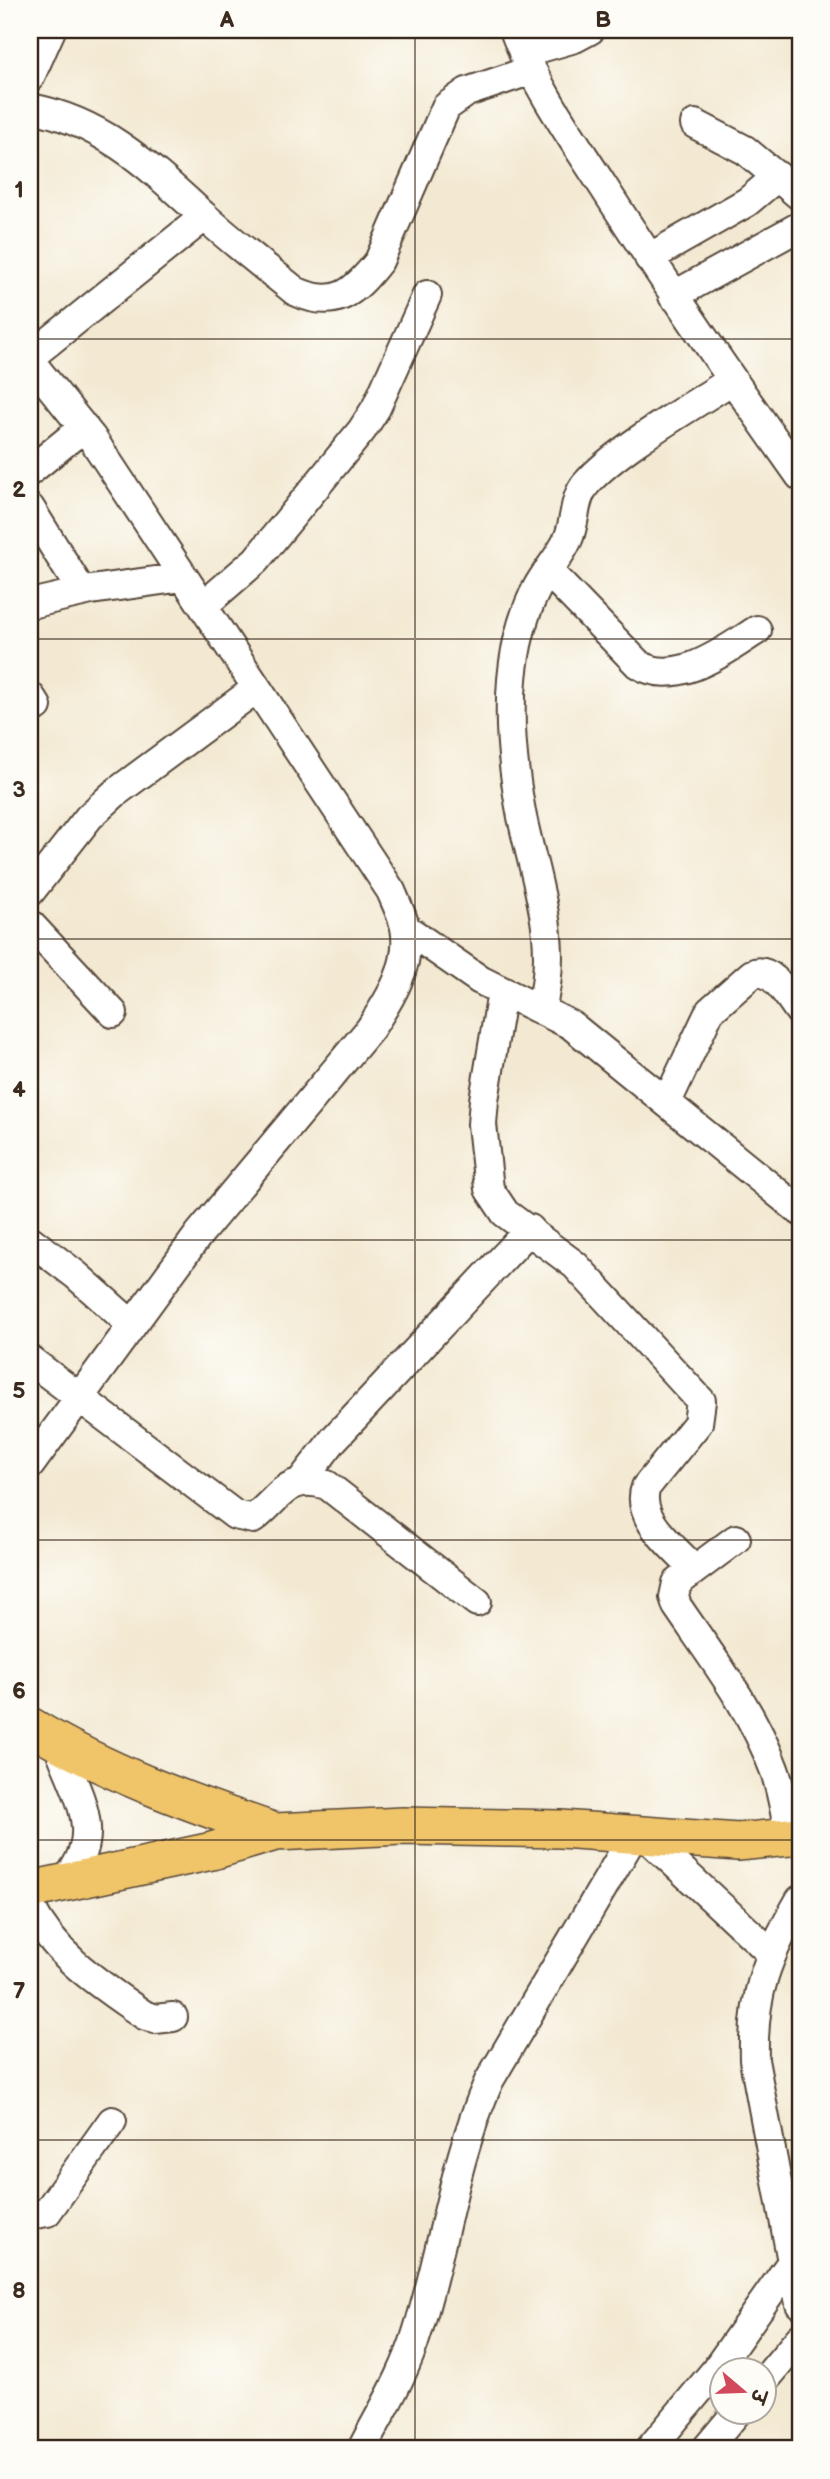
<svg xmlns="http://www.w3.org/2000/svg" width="830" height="2479" font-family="'Balsamiq Sans','Playpen Sans Deva',sans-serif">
	<rect width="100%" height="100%" fill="#fdfcf7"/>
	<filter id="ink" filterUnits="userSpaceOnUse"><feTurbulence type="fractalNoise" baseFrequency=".0143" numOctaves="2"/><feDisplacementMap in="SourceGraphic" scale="14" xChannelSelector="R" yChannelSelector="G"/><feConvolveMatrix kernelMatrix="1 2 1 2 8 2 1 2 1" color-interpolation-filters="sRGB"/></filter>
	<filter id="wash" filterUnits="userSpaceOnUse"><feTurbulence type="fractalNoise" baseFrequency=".00686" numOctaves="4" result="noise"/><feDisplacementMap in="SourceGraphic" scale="28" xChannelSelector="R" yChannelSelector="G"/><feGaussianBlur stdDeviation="1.57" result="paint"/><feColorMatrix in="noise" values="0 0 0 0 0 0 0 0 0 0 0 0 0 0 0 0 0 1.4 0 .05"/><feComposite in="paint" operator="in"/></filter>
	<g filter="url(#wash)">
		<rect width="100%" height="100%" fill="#f3e9d2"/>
	</g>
	<g filter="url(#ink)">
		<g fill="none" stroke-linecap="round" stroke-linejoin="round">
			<g stroke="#574739" stroke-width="32">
				<path id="minor" d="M514,30C535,86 571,136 603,186C666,285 732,380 800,476
					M523,53L575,38L590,30
					M30,77L51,30
					M30,108C103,121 151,168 204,216C233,242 264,266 295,291C335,310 354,293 379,261L446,107L467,92L532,70
					M695,124L745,150L800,196
					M649,258L747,202L778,176
					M673,296L800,226
					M30,357L204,217
					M30,361L92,438L391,891C396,903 402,915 405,927C412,965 390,999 370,1029L199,1234L30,1465
					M30,471L84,427
					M30,508L82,592
					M548,571L638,664C676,688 724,651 757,630
					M30,604L91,590L183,577
					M203,606L256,560L362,430L376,408L427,295
					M30,696L37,706
					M30,892L89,817L115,793L257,688
					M30,924L113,1013
					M405,928L480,980L571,1025L800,1211
					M502,992L484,1100L482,1124L489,1189L505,1213L575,1265L701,1401L698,1423L646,1487C634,1518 675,1548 693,1568
					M541,1009C560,940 536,884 522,817C508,745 501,656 537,588C546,571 560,557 568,539C576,522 573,499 586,484C616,449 691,407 732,380
					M667,1102L710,1011L752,974C772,965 789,998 800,1012
					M30,1240L76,1275L132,1325
					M30,1360L235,1515L253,1519C281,1497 287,1473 327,1485L477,1602
					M302,1480L334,1439L530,1229
					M736,1539L677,1583L674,1597L677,1606C713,1659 752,1709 774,1769C782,1790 785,1815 790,1837
					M58,1744C76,1795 109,1836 62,1884
					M642,1833L772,1954
					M800,1900C767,1957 752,1993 754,2060L800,2304
					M30,1906C56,1957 98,1983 144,2015L155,2019L173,2017
					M30,2215L47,2212L112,2121
					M764,2381L800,2338
					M362,2449C381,2412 405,2374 417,2333C444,2249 453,2162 489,2081L635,1833
					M650,2449L715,2371L791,2263
					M706,2449L737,2412"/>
			</g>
			<g stroke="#574739" stroke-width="40">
				<path id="major" d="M30,1726C107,1773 190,1803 275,1832
					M30,1890L212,1851L275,1832L403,1826L561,1829L738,1842L800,1836"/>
			</g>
			<use href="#minor" stroke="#fff" stroke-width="28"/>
			<use href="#major" stroke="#f0c469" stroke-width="37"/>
		</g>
	</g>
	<path fill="none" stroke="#3b2a1e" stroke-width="2" stroke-opacity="0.55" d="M415,30V2449M30,339H800M30,639H800M30,939H800M30,1240H800M30,1540H800M30,1840H800M30,2140H800"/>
	<rect width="830" height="2479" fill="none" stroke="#fdfcf7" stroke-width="77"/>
	<g transform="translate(743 2391) rotate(109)"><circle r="33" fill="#fdfcf7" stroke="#afa8a0" stroke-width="2"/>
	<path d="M0-5L12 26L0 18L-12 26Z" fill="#d1495b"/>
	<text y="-10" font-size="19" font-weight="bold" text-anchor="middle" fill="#3b2a1e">उ</text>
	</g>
	<rect x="38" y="38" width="754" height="2402" fill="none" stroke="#3b2a1e" stroke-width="2.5"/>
	<g font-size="23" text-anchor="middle" font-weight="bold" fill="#3b2a1e">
		<text x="227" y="27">A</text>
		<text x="603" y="27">B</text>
		<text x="19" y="197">1</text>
		<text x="19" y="497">2</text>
		<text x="19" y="797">3</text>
		<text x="19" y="1097">4</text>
		<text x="19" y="1398">5</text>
		<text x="19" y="1698">6</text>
		<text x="19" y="1998">7</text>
		<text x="19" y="2298">8</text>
	</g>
</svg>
